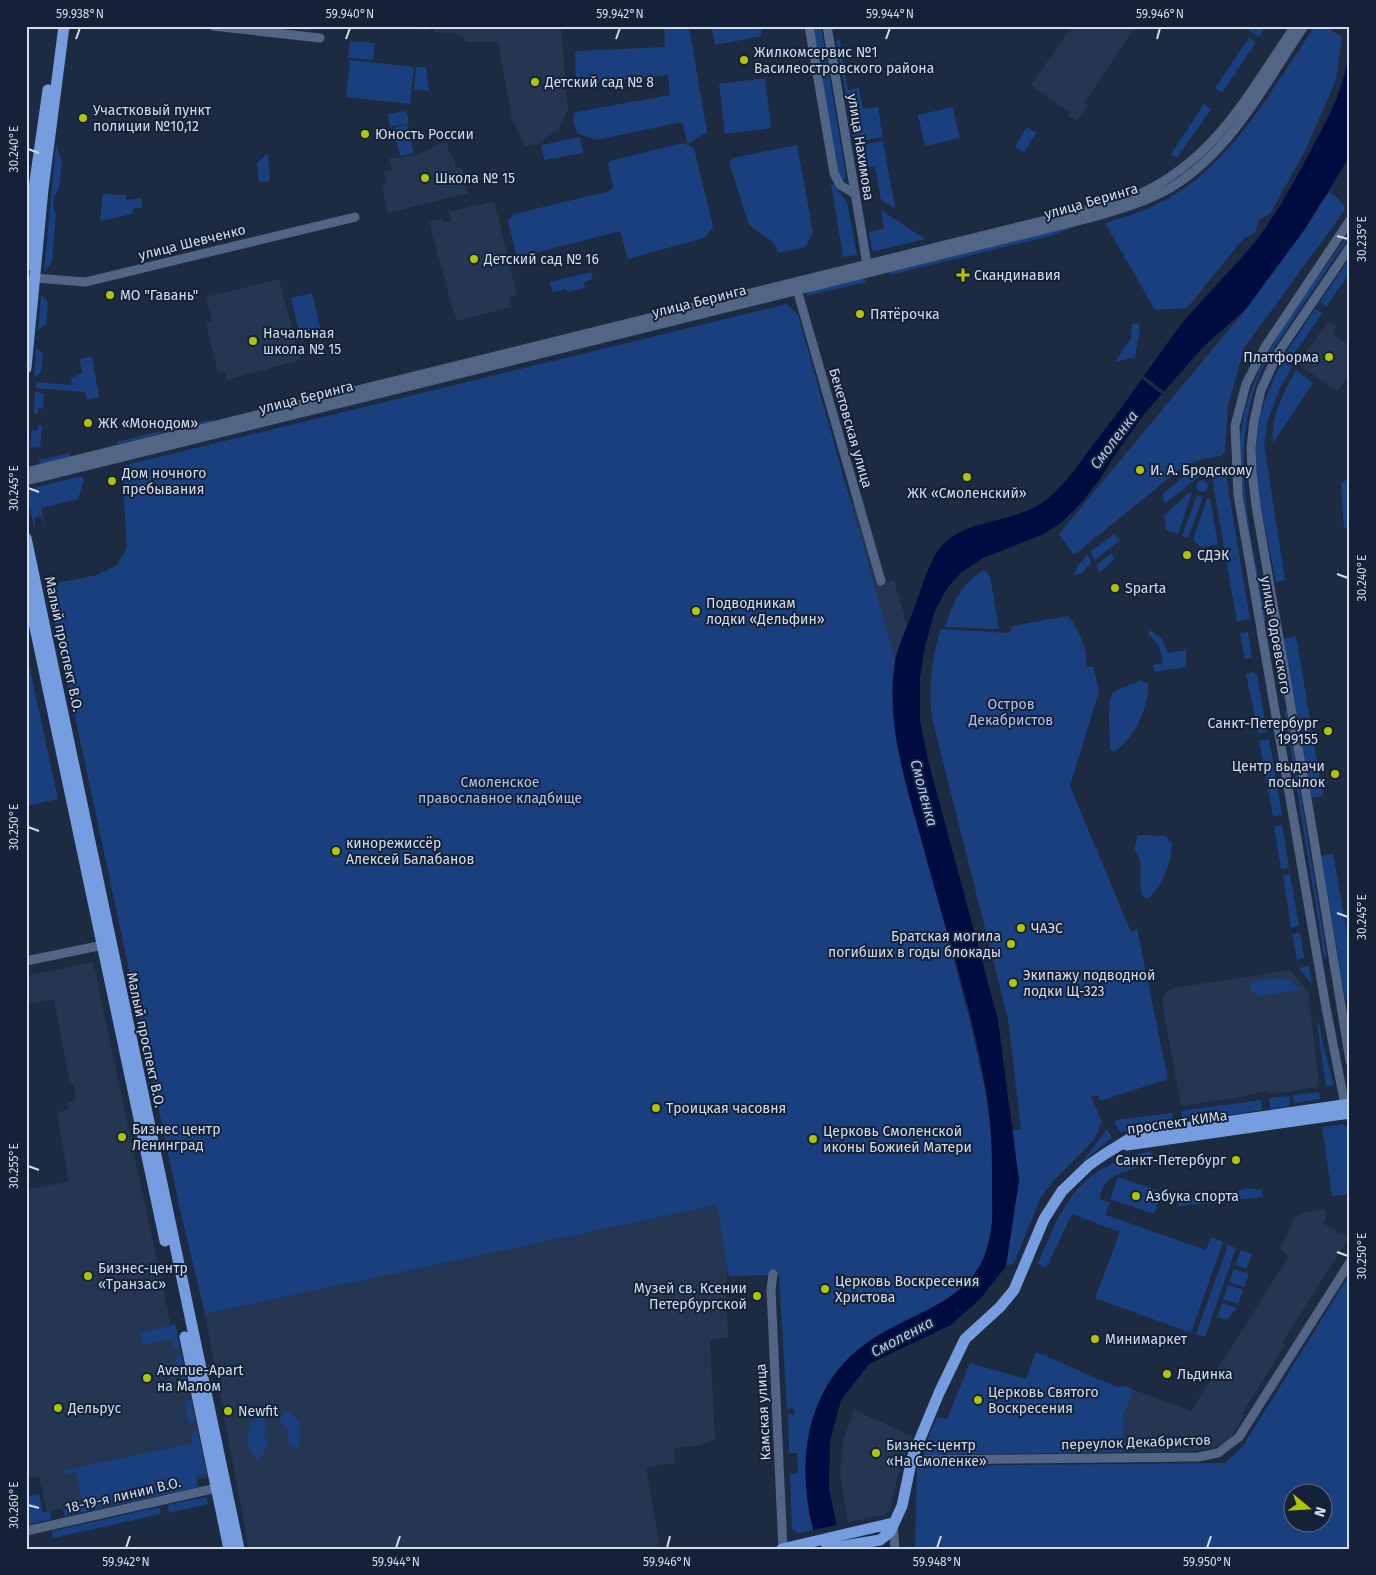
<svg xmlns="http://www.w3.org/2000/svg" width="1376" height="1575" font-family="'Fira Sans',sans-serif">
	<rect width="100%" height="100%" fill="#1d2b42"/>
	<path fill="#253652" d="M381,26H429V31Z
		M434,26H567L566,28L561,29L568,110L559,128L537,145L525,146L512,119L498,42H467L459,34L434,32Z
		M1072,26H1136L1084,103L1088,106L1077,121L1068,116L1070,113L1031,85Z
		M447,142L450,156L453,155L456,168L462,167L468,193L388,213L382,186L387,184L384,172L392,170L389,158H401L430,150L435,145Z
		M494,201L517,295L509,297L511,307L456,321L429,222L442,219L443,223L451,222L449,212Z
		M279,279L300,360L227,380L225,371L218,372L206,323L212,321L206,297Z
		M1328,321L1336,326L1333,334L1350,346V373L1337,391L1298,364Z
		M859,503L882,584L894,580L907,627L895,659L850,505Z
		M93,962L171,1326H176L208,1477L47,1512L39,1476L26,1479V1190L69,1181L57,1113L68,1109L67,1103L74,1101L76,1093L73,1083L70,1084L54,999L26,1004V976Z
		M1290,970L1308,991L1319,1081L1317,1087L1272,1094L1267,1091L1241,1097L1181,1106L1162,1002L1166,992L1174,988Z
		M717,1205L729,1264L726,1282L728,1337L710,1340L715,1439L697,1446L674,1448L675,1463L646,1467L660,1549H249L205,1314Z
		M1325,1209L1327,1216L1323,1223L1341,1234L1343,1232L1347,1235L1346,1237L1348,1239L1282,1343L1285,1345L1242,1414L1244,1416L1230,1439L1213,1448L1181,1452H1124L1123,1416L1134,1390L1191,1411L1289,1256L1280,1249L1294,1219L1304,1212Z
		M854,1410L912,1436L897,1479L889,1511L884,1515L848,1522L840,1474L844,1438Z"/>
	<path fill="#193f7e" fill-rule="evenodd" d="M269,26H311L310,31Z
		M574,26H689L707,132L688,144L682,122L596,140L577,133L573,119L576,112L670,95L668,75L582,85L576,82L575,54L577,51L665,47L664,27L575,29Z
		M711,26H760L762,36L715,45Z
		M813,26H821L846,177L844,181L839,176Z
		M1243,26H1266L1259,37Z
		M1315,26H1326L1342,37L1336,80L1305,151L1270,214L1259,220L1255,233L1243,239L1187,308L1155,310L1105,223C1124,217 1142,212 1159,203C1231,168 1271,89 1315,26Z
		M1249,38L1256,42L1222,93L1215,88Z
		M836,40H840L848,90L859,88L863,109L878,107L883,137L854,142Z
		M350,41L375,43L373,60L348,58Z
		M350,60L414,67L410,104L346,97Z
		M416,67H426L429,91L414,89Z
		M765,78L771,128L725,134L719,84Z
		M1204,104L1211,109L1177,158L1171,154Z
		M953,107L960,138L925,146L918,115Z
		M406,111L409,123L390,127L388,114Z
		M407,124L414,153L400,156L393,128Z
		M1027,127L1036,133L1024,152L1015,147Z
		M580,137L583,153L544,160L541,145Z
		M883,141L895,208L881,200L875,166L864,168L860,145Z
		M683,143L694,148L713,227L704,238L628,259L620,231L520,257L516,254L508,221L514,214L610,191L613,187L608,165L610,161Z
		M56,144L62,162L59,189L54,196L53,206L56,214L52,262L44,273Z
		M797,145L813,232L806,247L779,253L773,242L749,225L729,162L733,158Z
		M268,153L270,181L259,182L257,163Z
		M831,184H833L847,202L857,255L843,257Z
		M1329,192L1337,197L1345,207L1344,211L1244,348L1228,406L1225,451L1221,456L1203,459L1184,466L1074,555L1059,534L1246,309Z
		M103,194L126,195V200L142,198V208H134L132,214L100,221Z
		M881,210L925,239L876,251L872,250L869,232L884,229Z
		M1084,223L1050,236L890,275L889,272Z
		M1350,232V236C1332,262 1314,288 1296,315C1283,335 1268,355 1259,377C1227,455 1253,541 1266,621L1264,622C1258,589 1253,557 1248,524C1243,494 1236,460 1241,430C1253,354 1308,293 1350,232Z
		M1347,262H1350V272L1326,307L1320,302Z
		M591,272L593,279L584,282L585,288L567,292L566,289L552,292L550,282Z
		M863,278L866,282L806,296L809,291Z
		M312,293L322,336L301,341L291,298Z
		M41,295L48,302L46,325L38,330Z
		M787,304L798,315L895,659L893,693L897,744L970,1021L987,1099L992,1145V1223L984,1262L971,1281L946,1299L850,1357L832,1379L821,1399L809,1513L813,1530L798,1533L792,1529L790,1474L798,1473L797,1453H789L788,1413L793,1415L795,1412L792,1408L787,1410L779,1275L729,1276L717,1205L205,1314L180,1209L47,585L97,575L117,565L127,548L122,466Z
		M1315,309L1322,313L1292,357L1286,353Z
		M1138,323L1140,329L1135,357L1115,362L1131,338L1132,324Z
		M36,347L43,354L41,373L34,377Z
		M92,357L99,397L87,400L85,392L36,388V382L71,385L72,378L82,373L80,359Z
		M1282,361L1292,367L1280,388L1268,420L1264,444L1285,580L1276,582C1267,534 1252,483 1257,433C1260,408 1271,384 1282,361Z
		M1296,370L1313,383L1273,443C1270,418 1284,391 1296,370Z
		M35,392L44,393L43,409L38,408V414L34,413Z
		M214,419L212,421L118,444L116,442Z
		M38,425L42,426L40,448L30,447L32,430H38Z
		M70,453L69,458L40,465L39,460Z
		M1220,465L1225,469L1250,619L1237,622L1210,466Z
		M1202,467L1204,473L1164,504L1163,494L1186,474Z
		M81,476L84,480L78,499L41,508L45,526L41,516L34,518L35,532L28,499L30,489Z
		M1350,477V526L1344,528L1341,484Z
		M1196 486a6 6 0 1 1 12 0a6 6 0 1 1-12 0Z
		M1190,492L1192,493L1178,534L1166,530L1164,515Z
		M1197,495L1203,497L1188,538L1182,536Z
		M1207,498L1210,499L1218,545L1201,547L1193,540Z
		M1114,534L1120,540L1095,560L1090,552Z
		M1112,553L1114,560L1099,573L1097,564Z
		M1088,554L1091,563L1082,573L1074,575L1077,567Z
		M984,570L990,576L999,629L945,627C954,602 960,584 984,570Z
		M1068,616C1078,627 1089,652 1086,667H1093L1099,691L1070,786L1131,932L1137,929L1168,1079L1100,1101L1097,1095L1091,1097L1102,1122L1094,1140L1053,1181L1041,1197L1014,1263L1006,1266L1019,1180L1011,1131L1021,1129L1008,1019L932,718C928,688 932,657 941,629L1009,633L1012,626Z
		M1271,626L1284,695L1282,697L1268,627Z
		M1149,630L1162,639L1168,653L1186,650V667L1154,672L1153,665L1163,663L1159,645L1149,635Z
		M1248,632L1252,658L1245,659L1240,633Z
		M1296,636L1323,796L1311,798L1283,639Z
		M26,650L58,799L26,806Z
		M1254,672L1257,675L1267,732L1258,733L1246,674Z
		M1141,680L1148,684C1150,705 1133,741 1114,752L1110,749C1111,729 1105,711 1113,692Z
		M1284,709L1287,711L1327,958L1324,956Z
		M1269,739L1282,815L1273,816L1259,741Z
		M1282,825L1289,868L1281,869L1274,826Z
		M1138,835L1165,836L1172,843C1171,864 1163,884 1148,899L1142,896C1137,877 1146,866 1134,849Z
		M1333,854L1350,950V998L1345,999L1321,856Z
		M1290,874L1299,926L1291,928L1283,875Z
		M1300,933L1304,957L1297,960L1292,934Z
		M1309,966L1312,985L1299,968Z
		M1281,978L1291,981L1300,990L1258,996L1251,990L1250,984L1256,981Z
		M1317,1023H1319L1324,1049L1334,1085L1326,1086Z
		M1319,1092L1320,1099L1294,1103L1293,1095Z
		M1289,1096L1290,1106L1270,1109L1269,1098Z
		M1261,1100L1262,1110L1183,1122L1181,1111Z
		M1172,1113L1174,1123L1120,1132L1115,1124L1116,1120Z
		M1344,1124L1345,1127H1348L1350,1194L1332,1196L1322,1127Z
		M1107,1129L1112,1138L1083,1161Z
		M1150,1151L1154,1156L1153,1162C1132,1171 1101,1172 1100,1200L1110,1202L1106,1215L1206,1250L1211,1237L1223,1242L1191,1333L1095,1298L1120,1232L1072,1214L1046,1268L1038,1264C1063,1202 1079,1167 1150,1151Z
		M1118,1177L1162,1192L1154,1214L1110,1199Z
		M1247,1188L1262,1190L1263,1197L1224,1201V1195Z
		M1211,1196L1214,1203L1178,1206V1199Z
		M1228,1245L1236,1248L1205,1337L1196,1334Z
		M1241,1250L1252,1254L1246,1269L1235,1265Z
		M1234,1269L1249,1274L1244,1287L1229,1282Z
		M1350,1274V1549H915L917,1466L1225,1463L1243,1446ZM1324,1492V1522H1294V1492Z
		M1228,1285L1243,1290L1238,1304L1223,1299Z
		M1222,1303L1237,1308L1227,1320L1217,1317Z
		M175,1324L179,1348L174,1349L171,1339L143,1345L140,1333Z
		M1036,1352L1117,1387L1125,1386L1134,1390L1123,1416L1124,1452L925,1455L923,1450L937,1417L947,1419L970,1363L1026,1379Z
		M181,1354L189,1393L184,1394L175,1356Z
		M191,1400L195,1421L189,1423L185,1401Z
		M284,1411C304,1415 302,1433 297,1450L288,1441C289,1431 288,1427 279,1423Z
		M258,1414L263,1415L266,1424L264,1435L268,1443L260,1460C241,1451 246,1426 258,1414Z
		M197,1431L207,1473L196,1476L198,1487L65,1516L63,1509L83,1504L76,1472L63,1474L62,1471L192,1443L191,1432Z
		M39,1494L43,1513L50,1511L52,1519L26,1525V1497Z
		M207,1497L208,1504L169,1513L167,1505Z
		M160,1507L161,1514L53,1538L52,1531Z"/>
	<path fill="#000c3f" d="M1350,44V156L1305,229L1246,309L1203,347L1145,413L1114,456L1100,479L1081,503L1062,522L1044,534L983,558L962,572L947,588L935,611L925,646L920,678V721L928,760L998,1020L1019,1180L1006,1266L981,1298L951,1325L869,1364L841,1400L830,1441L829,1489L842,1549H819C795,1479 799,1393 864,1345C919,1304 984,1306 992,1223C993,1211 992,1199 992,1187C992,1157 992,1127 987,1098C974,1013 945,929 923,846C907,788 885,723 895,662C898,645 907,628 913,611C919,595 924,578 932,561C955,512 1016,530 1053,494C1068,480 1080,463 1092,446C1120,411 1145,374 1171,338C1194,306 1223,280 1248,250C1274,220 1291,187 1310,152C1322,128 1336,106 1343,79C1347,68 1348,56 1350,44Z"/>
	<path fill="#1d2b42" d="M1143,375L1166,393L1164,396L1141,378Z
		M837,1525L842,1549H819L813,1530Z"/>
	<g fill="none" stroke-linecap="round" stroke-linejoin="round">
		<path stroke="#526585" stroke-width="9" d="M213,26L320,38
			M809,26L834,173L840,185L855,194
			M827,26L868,270
			M1350,247L1278,353L1261,390L1254,421L1251,448L1252,471L1256,506L1312,828L1350,1061
			M35,278L85,282L355,217
			M796,286L881,581
			M26,472L1123,201C1211,168 1245,99 1295,26
			M26,481L1090,218C1119,210 1146,202 1172,187C1232,150 1266,83 1304,26
			M26,961L108,944
			M1349,1109L1345,1105L1326,1008L1238,495L1235,426L1246,384L1265,347L1350,220
			M773,1274L771,1290L783,1549
			M912,1458L918,1460L1198,1457L1218,1453L1239,1437L1350,1262
			M893,1524L895,1549
			M26,1531L221,1487"/>
		<path stroke="#759ddf" stroke-width="11" d="M26,266L34,188L48,90
			M26,368L43,189L64,26
			M26,538L239,1549
			M26,585L165,1241
			M1127,1145L1350,1113
			M185,1337L229,1549
			M782,1549L893,1523
			M826,1549L880,1540L890,1532L902,1506L912,1458L939,1393L965,1339L1000,1307L1014,1290L1044,1219L1062,1191L1089,1165L1105,1154L1131,1138L1143,1134L1350,1104"/>
	</g>
	<path fill="none" stroke="#d3ddec" stroke-width="2" d="M76,39L80,28M346,39L350,28M616,39L620,28M886,39L890,28M1157,39L1160,28M28,149L39,153M1337,236L1348,239M28,488L39,492M1337,574L1348,578M28,827L39,831M1337,913L1348,917M28,1166L39,1170M1337,1252L1348,1256M28,1505L39,1508M126,1548L130,1536M396,1548L400,1536M667,1548L670,1536M937,1548L941,1536M1207,1548L1211,1536"/>
	<g fill="#b0c502" stroke="#142138" stroke-width="2">
		<circle cx="744" cy="60" r="5"/>
		<circle cx="535" cy="82" r="5"/>
		<circle cx="83" cy="118" r="5"/>
		<circle cx="365" cy="134" r="5"/>
		<circle cx="425" cy="178" r="5"/>
		<circle cx="474" cy="259" r="5"/>
		<path d="M960.5 267.5h5v5h5v5h-5v5h-5v-5h-5v-5h5z"/>
		<circle cx="110" cy="295" r="5"/>
		<circle cx="860" cy="314" r="5"/>
		<circle cx="253" cy="341" r="5"/>
		<circle cx="1329" cy="357" r="5"/>
		<circle cx="88" cy="423" r="5"/>
		<circle cx="1140" cy="470" r="5"/>
		<circle cx="967" cy="477" r="5"/>
		<circle cx="112" cy="481" r="5"/>
		<circle cx="1187" cy="555" r="5"/>
		<circle cx="1115" cy="588" r="5"/>
		<circle cx="696" cy="611" r="5"/>
		<circle cx="1328" cy="731" r="5"/>
		<circle cx="1335" cy="774" r="5"/>
		<circle cx="336" cy="851" r="5"/>
		<circle cx="1021" cy="928" r="5"/>
		<circle cx="1011" cy="944" r="5"/>
		<circle cx="1013" cy="983" r="5"/>
		<circle cx="656" cy="1108" r="5"/>
		<circle cx="122" cy="1137" r="5"/>
		<circle cx="813" cy="1139" r="5"/>
		<circle cx="1236" cy="1160" r="5"/>
		<circle cx="1136" cy="1196" r="5"/>
		<circle cx="88" cy="1276" r="5"/>
		<circle cx="825" cy="1289" r="5"/>
		<circle cx="757" cy="1296" r="5"/>
		<circle cx="1095" cy="1339" r="5"/>
		<circle cx="1167" cy="1374" r="5"/>
		<circle cx="147" cy="1378" r="5"/>
		<circle cx="978" cy="1400" r="5"/>
		<circle cx="58" cy="1408" r="5"/>
		<circle cx="228" cy="1411" r="5"/>
		<circle cx="876" cy="1453" r="5"/>
	</g>
	<g text-anchor="middle" stroke-width="4" stroke-linejoin="round" paint-order="stroke">
		<g font-size="14" fill="#d3ddec" stroke="#142138" text-anchor="start">
			<text x="754" y="57">Жилкомсервис №1<tspan x="754" dy="16">Василеостровского района</tspan></text>
			<text x="545" y="87">Детский сад № 8</text>
			<text x="93" y="115">Участковый пункт<tspan x="93" dy="16">полиции №10,12</tspan></text>
			<text x="375" y="139">Юность России</text>
			<text x="435" y="183">Школа № 15</text>
			<text x="484" y="264">Детский сад № 16</text>
			<text x="974" y="280">Скандинавия</text>
			<text x="120" y="300">МО "Гавань"</text>
			<text x="870" y="319">Пятёрочка</text>
			<text x="263" y="338">Начальная<tspan x="263" dy="16">школа № 15</tspan></text>
			<text x="1319" y="362" text-anchor="end">Платформа</text>
			<text x="98" y="428">ЖК «Монодом»</text>
			<text x="1150" y="475">И. А. Бродскому</text>
			<text x="122" y="478">Дом ночного<tspan x="122" dy="16">пребывания</tspan></text>
			<text x="967" y="498" text-anchor="middle">ЖК «Смоленский»</text>
			<text x="1197" y="560">СДЭК</text>
			<text x="1125" y="593">Sparta</text>
			<text x="706" y="608">Подводникам<tspan x="706" dy="16">лодки «Дельфин»</tspan></text>
			<text x="1318" y="728" text-anchor="end">Санкт-Петербург<tspan x="1318" dy="16">199155</tspan></text>
			<text x="1325" y="771" text-anchor="end">Центр выдачи<tspan x="1325" dy="16">посылок</tspan></text>
			<text x="346" y="848">кинорежиссёр<tspan x="346" dy="16">Алексей Балабанов</tspan></text>
			<text x="1031" y="933">ЧАЭС</text>
			<text x="1001" y="941" text-anchor="end">Братская могила<tspan x="1001" dy="16">погибших в годы блокады</tspan></text>
			<text x="1023" y="980">Экипажу подводной<tspan x="1023" dy="16">лодки Щ-323</tspan></text>
			<text x="666" y="1113">Троицкая часовня</text>
			<text x="132" y="1134">Бизнес центр<tspan x="132" dy="16">Ленинград</tspan></text>
			<text x="823" y="1136">Церковь Смоленской<tspan x="823" dy="16">иконы Божией Матери</tspan></text>
			<text x="1226" y="1165" text-anchor="end">Санкт-Петербург</text>
			<text x="1146" y="1201">Азбука спорта</text>
			<text x="98" y="1273">Бизнес-центр<tspan x="98" dy="16">«Транзас»</tspan></text>
			<text x="835" y="1286">Церковь Воскресения<tspan x="835" dy="16">Христова</tspan></text>
			<text x="747" y="1293" text-anchor="end">Музей св. Ксении<tspan x="747" dy="16">Петербургской</tspan></text>
			<text x="1105" y="1344">Минимаркет</text>
			<text x="157" y="1375">Аvenue-Apart<tspan x="157" dy="16">на Малом</tspan></text>
			<text x="1177" y="1379">Льдинка</text>
			<text x="988" y="1397">Церковь Святого<tspan x="988" dy="16">Воскресения</tspan></text>
			<text x="68" y="1413">Дельрус</text>
			<text x="238" y="1416">Newfit</text>
			<text x="886" y="1450">Бизнес-центр<tspan x="886" dy="16">«На Смоленке»</tspan></text>
		</g>
		<g font-size="14" fill="#d3ddec" stroke="#142138">
			<text transform="translate(861 147) rotate(81)" y="5">улица Нахимова</text>
			<text transform="translate(1091 201) rotate(-16)" y="5">улица Беринга</text>
			<text transform="translate(192 242) rotate(-14)" y="5">улица Шевченко</text>
			<text transform="translate(699 301) rotate(-14)" y="5">улица Беринга</text>
			<text transform="translate(306 397) rotate(-14)" y="5">улица Беринга</text>
			<text transform="translate(851 428) rotate(74)" y="5">Бекетовская улица</text>
			<text transform="translate(1276 635) rotate(80)" y="5">улица Одоевского</text>
			<text transform="translate(64 644) rotate(78)" y="5">Малый проспект В.О.</text>
			<text transform="translate(146 1040) rotate(78)" y="5">Малый проспект В.О.</text>
			<text transform="translate(1177 1122) rotate(-8)" y="5">проспект КИМа</text>
			<text transform="translate(763 1412) rotate(-93)" y="5">Камская улица</text>
			<text transform="translate(1136 1442) rotate(-2)" y="5">переулок Декабристов</text>
			<text transform="translate(123 1495) rotate(-13)" y="5">18-19-я линии В.О.</text>
		</g>
		<g font-size="14" fill="#acc4ec" stroke="#142138">
			<text x="1011" y="709">Остров<tspan x="1011" dy="16">Декабристов</tspan></text>
			<text x="500" y="787">Смоленское<tspan x="500" dy="16">православное кладбище</tspan></text>
		</g>
		<g font-size="15" font-style="italic" fill="#b1c9f1" stroke="#142138">
			<text transform="translate(1114 440) rotate(-53)" y="5">Смоленка</text>
			<text transform="translate(924 793) rotate(75)" y="5">Смоленка</text>
			<text transform="translate(902 1337) rotate(-28)" y="5">Смоленка</text>
		</g>
	</g>
	<rect width="1376" height="1575" fill="none" stroke="#142138" stroke-width="55"/>
	<g transform="translate(1308 1508) rotate(108)"><circle r="24" fill="#142138" stroke="#606c80"/>
	<path d="M0-4L9 19L0 12L-9 19Z" fill="#b0c502"/>
	<text y="-8" font-size="14" font-weight="bold" text-anchor="middle" fill="#d3ddec">N</text>
	</g>
	<rect x="28" y="28" width="1320" height="1520" fill="none" stroke="#d3ddec" stroke-width="2"/>
	<g font-size="12" text-anchor="middle" fill="#d3ddec">
		<text x="80" y="18">59.938°N</text>
		<text x="350" y="18">59.940°N</text>
		<text x="620" y="18">59.942°N</text>
		<text x="890" y="18">59.944°N</text>
		<text x="1160" y="18">59.946°N</text>
		<text transform="translate(14 149) rotate(-90)" y="4">30.240°E</text>
		<text transform="translate(1362 239) rotate(-90)" y="4">30.235°E</text>
		<text transform="translate(14 488) rotate(-90)" y="4">30.245°E</text>
		<text transform="translate(1362 578) rotate(-90)" y="4">30.240°E</text>
		<text transform="translate(14 827) rotate(-90)" y="4">30.250°E</text>
		<text transform="translate(1362 917) rotate(-90)" y="4">30.245°E</text>
		<text transform="translate(14 1166) rotate(-90)" y="4">30.255°E</text>
		<text transform="translate(1362 1256) rotate(-90)" y="4">30.250°E</text>
		<text transform="translate(14 1505) rotate(-90)" y="4">30.260°E</text>
		<text x="126" y="1566">59.942°N</text>
		<text x="396" y="1566">59.944°N</text>
		<text x="667" y="1566">59.946°N</text>
		<text x="937" y="1566">59.948°N</text>
		<text x="1207" y="1566">59.950°N</text>
	</g>
</svg>
